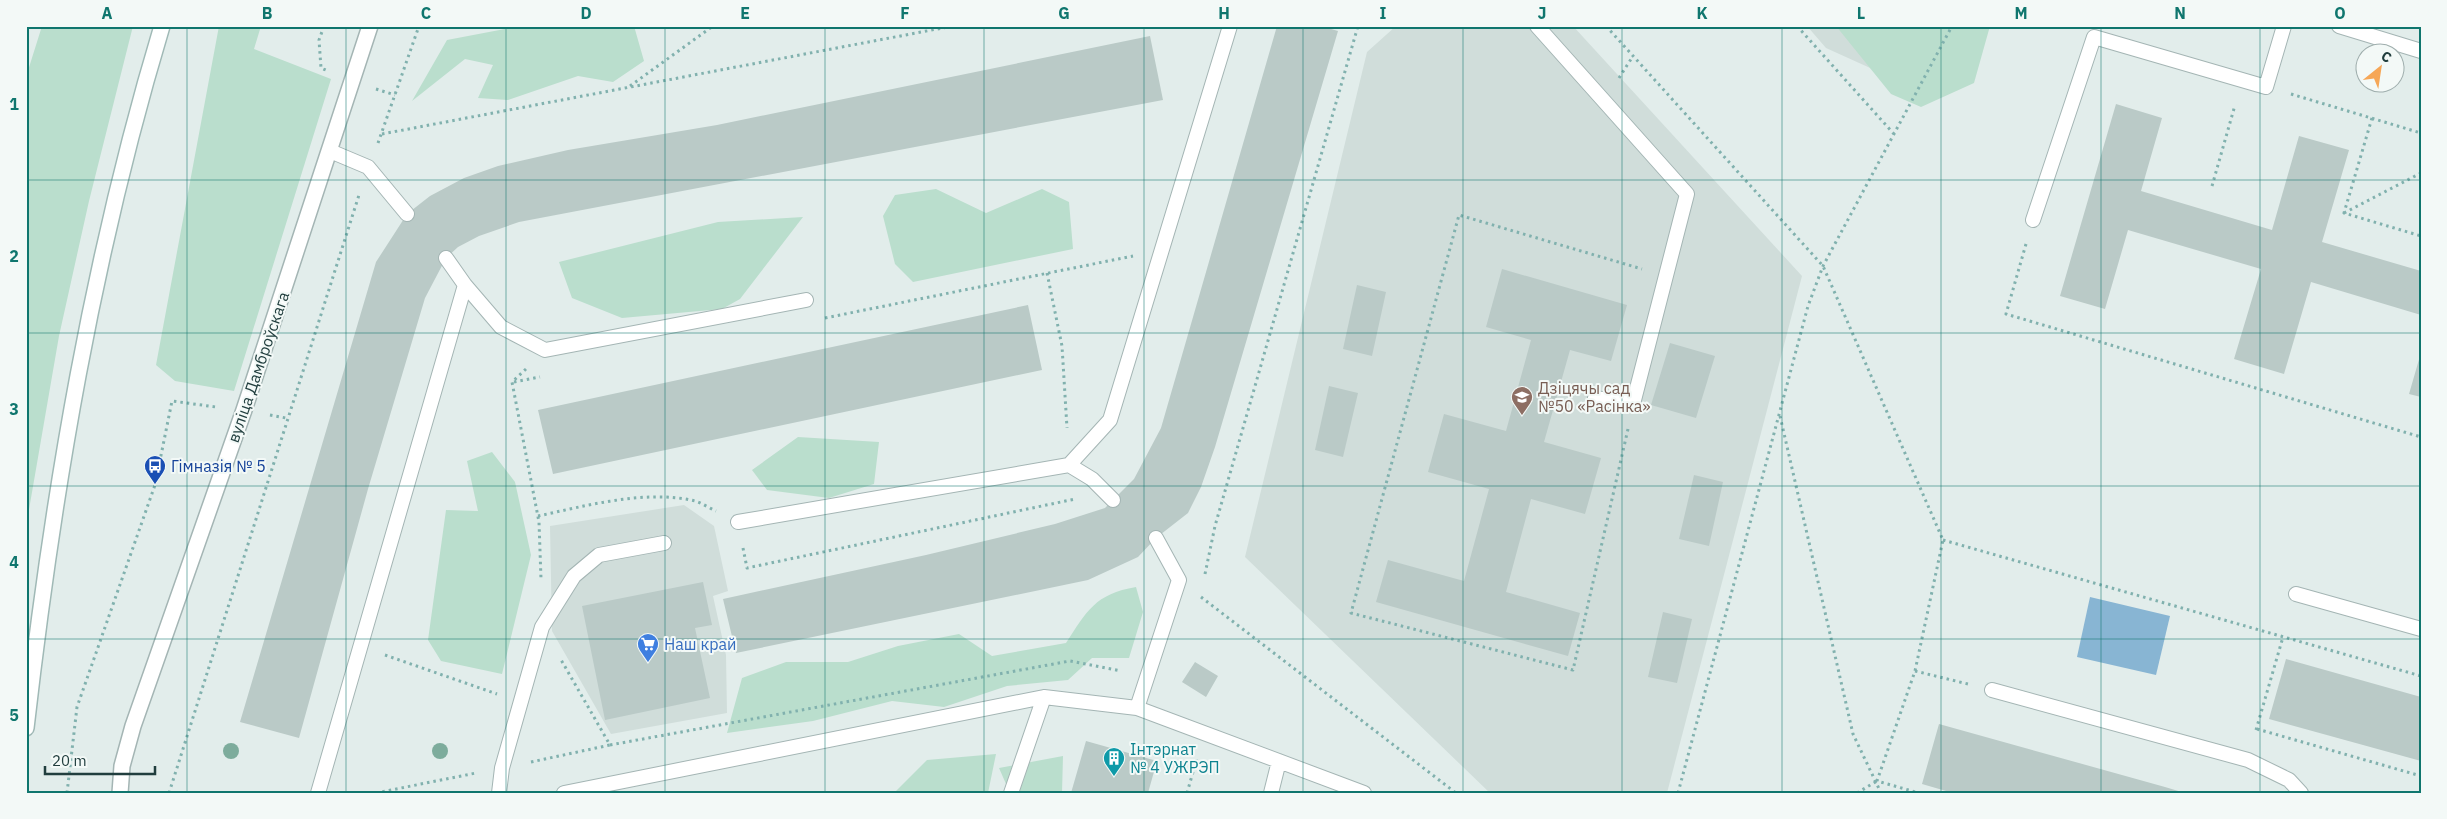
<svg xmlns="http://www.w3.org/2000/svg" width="2447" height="819" font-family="'IBM Plex Sans',sans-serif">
	<rect width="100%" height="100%" fill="#e2edeb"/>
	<path fill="#d0ddda" d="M1396,26H1573L1802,276L1667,793H1490L1245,557L1367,52Z
		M1807,26H1928L1879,72L1826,48Z
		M684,505L714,526L728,591L713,596L726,655L727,713L611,734L552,631L550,526Z"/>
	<path fill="#badecd" d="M42,26H133L89,201L59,336L26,527V77Z
		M219,26H261L254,49L331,79L234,391L175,381L156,365Z
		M521,26H634L644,61L613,82L578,76L508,100L478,98L493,65L465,59L412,101L447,40Z
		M1836,26H1990L1974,83L1921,107L1891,94Z
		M936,189L986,213L1042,189L1069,202L1073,249L913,282L895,264L883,216L895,195Z
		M803,217L740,299L722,309L622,318L572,298L559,262L718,222Z
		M798,437L879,442L874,484L829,498L767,490L752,470Z
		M492,452L515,482L531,555L502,674L441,661L428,640L446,510L478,511L467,461Z
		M1136,587L1143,612L1129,658H1092L1068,680L1007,686L944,707L892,701L813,721L727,733L742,678L786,662H848L898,646L959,634L992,656L1066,643C1087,611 1095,594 1136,587Z
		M996,754L988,793H894L927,760Z
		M1063,756L1062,793H1010L999,768Z"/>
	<path fill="#88b5d3" d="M2090,597L2170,616L2156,675L2077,657Z"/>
	<path fill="#bacac7" d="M1277,26H1321L1338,31L1215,447L1201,487L1188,513L1156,538L1138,557L1088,580L736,653L723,599L926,555L1055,524L1105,508L1134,479L1161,428Z
		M1150,36L1163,100L519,222L479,236L458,247L446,258L425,298L368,489L299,738L240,722L376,262L407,214L430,196L464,178L498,166L568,150L717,125Z
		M2116,104L2162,118L2141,191L2272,230L2299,136L2349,150L2322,242L2421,271V315L2311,282L2284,374L2234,359L2261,269L2128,230L2105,309L2060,296Z
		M1502,269L1627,305L1611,361L1570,350L1544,442L1601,458L1585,514L1531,499L1506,592L1580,613L1568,656L1376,602L1388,560L1464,581L1489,489L1428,472L1444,414L1506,431L1531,340L1486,327Z
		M1357,285L1386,292L1372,356L1343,349Z
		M1028,305L1042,370L553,474L538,410Z
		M1670,343L1715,356L1696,418L1651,405Z
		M2420,356H2421V397L2409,394Z
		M1329,386L1358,393L1343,457L1315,450Z
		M1694,475L1723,482L1709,546L1679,539Z
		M703,582L712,625L695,628L710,698L605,720L582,606Z
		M1663,612L1692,619L1677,683L1648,677Z
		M2286,659L2421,697V761L2269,719Z
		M1195,662L1218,676L1206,697L1182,682Z
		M1939,724L2165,787L2185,793H1953L1922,784Z
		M1086,741L1157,761L1148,793H1071Z"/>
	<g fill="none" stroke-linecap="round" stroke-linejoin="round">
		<g stroke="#a4b5b4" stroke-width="16">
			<path id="service" d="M1537,26L1687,194L1633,404L1595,398
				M2339,26L2421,51
				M330,151L368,167L407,214
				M2033,220L2094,37L2266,87L2284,26
				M465,285L501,327L545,350L806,300
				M1069,465L1092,479L1113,500
				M738,522L1069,465L1110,420L1230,26
				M2296,594L2421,629
				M1992,690L2248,760L2289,780L2301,793
				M1137,708L1179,580L1156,538
				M318,793L465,285L446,258
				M499,793L502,768L542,627L574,576L599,555L664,543
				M564,793L1044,697L1137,708L1364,793
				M1011,793L1044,697
				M1271,793L1279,761"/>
		</g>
		<g stroke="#a4b5b4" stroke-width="18">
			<path id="minor" d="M120,793L122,766L133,726L244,410L370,26"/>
		</g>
		<g stroke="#a0b9b6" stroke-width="18">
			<path id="secondary" d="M26,728C53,492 93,255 162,26"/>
		</g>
		<path stroke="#81b1ae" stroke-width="3" stroke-dasharray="2.5 4" stroke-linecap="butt" d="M324,26L319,40L321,68L328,71
			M1606,26L1823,266L1943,540L1915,671L1877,781L1919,793
			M1797,26L1894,134
			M1619,78L1633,56
			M630,86L713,26
			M376,89L395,95
			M2291,94L2421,133
			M2372,118L2344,213L2421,236
			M382,134L953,26
			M378,143L419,26
			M2212,186L2235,105
			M2344,213L2421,173
			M2026,244L2006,314L2421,437
			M1047,273L1062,346L1067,428
			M825,318L1133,256
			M526,369L512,382L539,522L541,579
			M514,382L540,377
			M270,415L286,418
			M1780,416L1853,734L1881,793
			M1628,429L1573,670L1351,613L1459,215L1642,269
			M538,516C585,506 647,489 695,501C702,503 709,508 716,511
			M1943,540L2421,676
			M743,548L747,568L1075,499
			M1205,574L1215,526L1358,26
			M1201,597L1456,793
			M385,655L497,694
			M1915,671L1968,684
			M2257,729L2421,776
			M2256,730L2283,637
			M610,745L1070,661L1121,671
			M531,762L610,745L560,658
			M67,793L77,707L155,485L172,401L216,407
			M169,793L359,195
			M376,793L476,773
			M1187,793L1197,758
			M1678,793L1808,306L1823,266L1952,26
			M1857,793L1877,781"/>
		<use href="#service" stroke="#fff" stroke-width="14"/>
		<use href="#minor" stroke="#fff" stroke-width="15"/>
		<use href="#secondary" stroke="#fff" stroke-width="15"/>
	</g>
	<g fill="#7dac9c">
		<circle cx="231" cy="751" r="8"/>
		<circle cx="440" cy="751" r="8"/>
	</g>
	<path fill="none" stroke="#0f766e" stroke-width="1" stroke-opacity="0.55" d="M187,26V793M346,26V793M506,26V793M665,26V793M825,26V793M984,26V793M1144,26V793M1303,26V793M1463,26V793M1622,26V793M1782,26V793M1941,26V793M2101,26V793M2260,26V793M26,180H2421M26,333H2421M26,486H2421M26,639H2421"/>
	<defs>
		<g id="school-pin" transform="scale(1.125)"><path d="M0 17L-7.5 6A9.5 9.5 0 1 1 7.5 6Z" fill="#8d6e63" stroke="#f3f9f7"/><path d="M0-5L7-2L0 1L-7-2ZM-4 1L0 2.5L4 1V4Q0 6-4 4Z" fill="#fff"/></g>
		<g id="bus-pin" transform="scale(1.125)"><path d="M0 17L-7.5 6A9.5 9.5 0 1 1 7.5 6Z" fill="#1a4fb4" stroke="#f3f9f7"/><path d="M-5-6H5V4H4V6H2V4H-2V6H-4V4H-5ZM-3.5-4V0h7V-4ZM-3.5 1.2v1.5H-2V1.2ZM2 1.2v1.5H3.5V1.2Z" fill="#fff"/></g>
		<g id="supermarket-pin" transform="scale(1.125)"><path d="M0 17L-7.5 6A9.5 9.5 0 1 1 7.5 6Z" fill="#3f7fe0" stroke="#f3f9f7"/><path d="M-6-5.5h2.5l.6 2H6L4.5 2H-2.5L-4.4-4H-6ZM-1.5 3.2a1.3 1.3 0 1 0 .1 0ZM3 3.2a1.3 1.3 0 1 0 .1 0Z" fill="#fff"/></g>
		<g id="building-pin" transform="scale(1.125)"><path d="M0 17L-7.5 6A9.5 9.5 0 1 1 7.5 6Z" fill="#0f9aa8" stroke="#f3f9f7"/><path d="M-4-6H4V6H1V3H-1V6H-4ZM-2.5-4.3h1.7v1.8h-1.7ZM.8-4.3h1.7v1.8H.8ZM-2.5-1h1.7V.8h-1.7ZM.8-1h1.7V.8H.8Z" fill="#fff"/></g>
	</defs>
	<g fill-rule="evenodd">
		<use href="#school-pin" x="1522" y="397"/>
		<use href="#bus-pin" x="155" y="466"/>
		<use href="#supermarket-pin" x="648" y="644"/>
		<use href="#building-pin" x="1114" y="758"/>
	</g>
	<g text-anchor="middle" stroke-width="4" stroke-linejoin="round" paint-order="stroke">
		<g font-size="16" fill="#213e3e" stroke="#f3f9f7">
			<text transform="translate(258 367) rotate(-71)" y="6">вуліца Дамброўскага</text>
		</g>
		<g font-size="16" fill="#785e54" stroke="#f3f9f7" text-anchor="start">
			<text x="1538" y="394">Дзіцячы сад<tspan x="1538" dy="18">№50 «Расінка»</tspan></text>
		</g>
		<g font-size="16" fill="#164399" stroke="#f3f9f7" text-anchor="start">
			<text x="171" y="472">Гімназія № 5</text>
		</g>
		<g font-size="16" fill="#366cbe" stroke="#f3f9f7" text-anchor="start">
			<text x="664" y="650">Наш край</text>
		</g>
		<g font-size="16" fill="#0d838f" stroke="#f3f9f7" text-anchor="start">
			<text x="1130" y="755">Інтэрнат<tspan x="1130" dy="18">№ 4 УЖРЭП</tspan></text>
		</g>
	</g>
	<rect width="2447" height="819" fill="none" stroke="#f3f9f7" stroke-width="55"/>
	<g transform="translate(2380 68) rotate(30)"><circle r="24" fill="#f3f9f7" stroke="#9faead"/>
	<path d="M0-4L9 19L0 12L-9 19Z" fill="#f6a757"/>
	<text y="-8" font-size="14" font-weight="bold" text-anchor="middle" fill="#213e3e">С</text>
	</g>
	<path d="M45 766v8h110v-8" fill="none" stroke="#213e3e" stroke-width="2.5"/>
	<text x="52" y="766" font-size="15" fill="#213e3e" stroke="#f3f9f7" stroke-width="4" paint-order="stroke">20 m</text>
	<rect x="28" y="28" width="2392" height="764" fill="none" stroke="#0f766e" stroke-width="2"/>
	<g font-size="16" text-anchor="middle" font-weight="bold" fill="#0f766e">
		<text x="107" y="19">A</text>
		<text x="267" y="19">B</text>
		<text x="426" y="19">C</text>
		<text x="586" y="19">D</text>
		<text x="745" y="19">E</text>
		<text x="905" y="19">F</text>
		<text x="1064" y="19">G</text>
		<text x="1224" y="19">H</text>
		<text x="1383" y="19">I</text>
		<text x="1542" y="19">J</text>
		<text x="1702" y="19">K</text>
		<text x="1861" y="19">L</text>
		<text x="2021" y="19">M</text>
		<text x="2180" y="19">N</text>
		<text x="2340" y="19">O</text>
		<text x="14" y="110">1</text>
		<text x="14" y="262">2</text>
		<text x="14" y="415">3</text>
		<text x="14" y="568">4</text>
		<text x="14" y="721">5</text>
	</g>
</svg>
